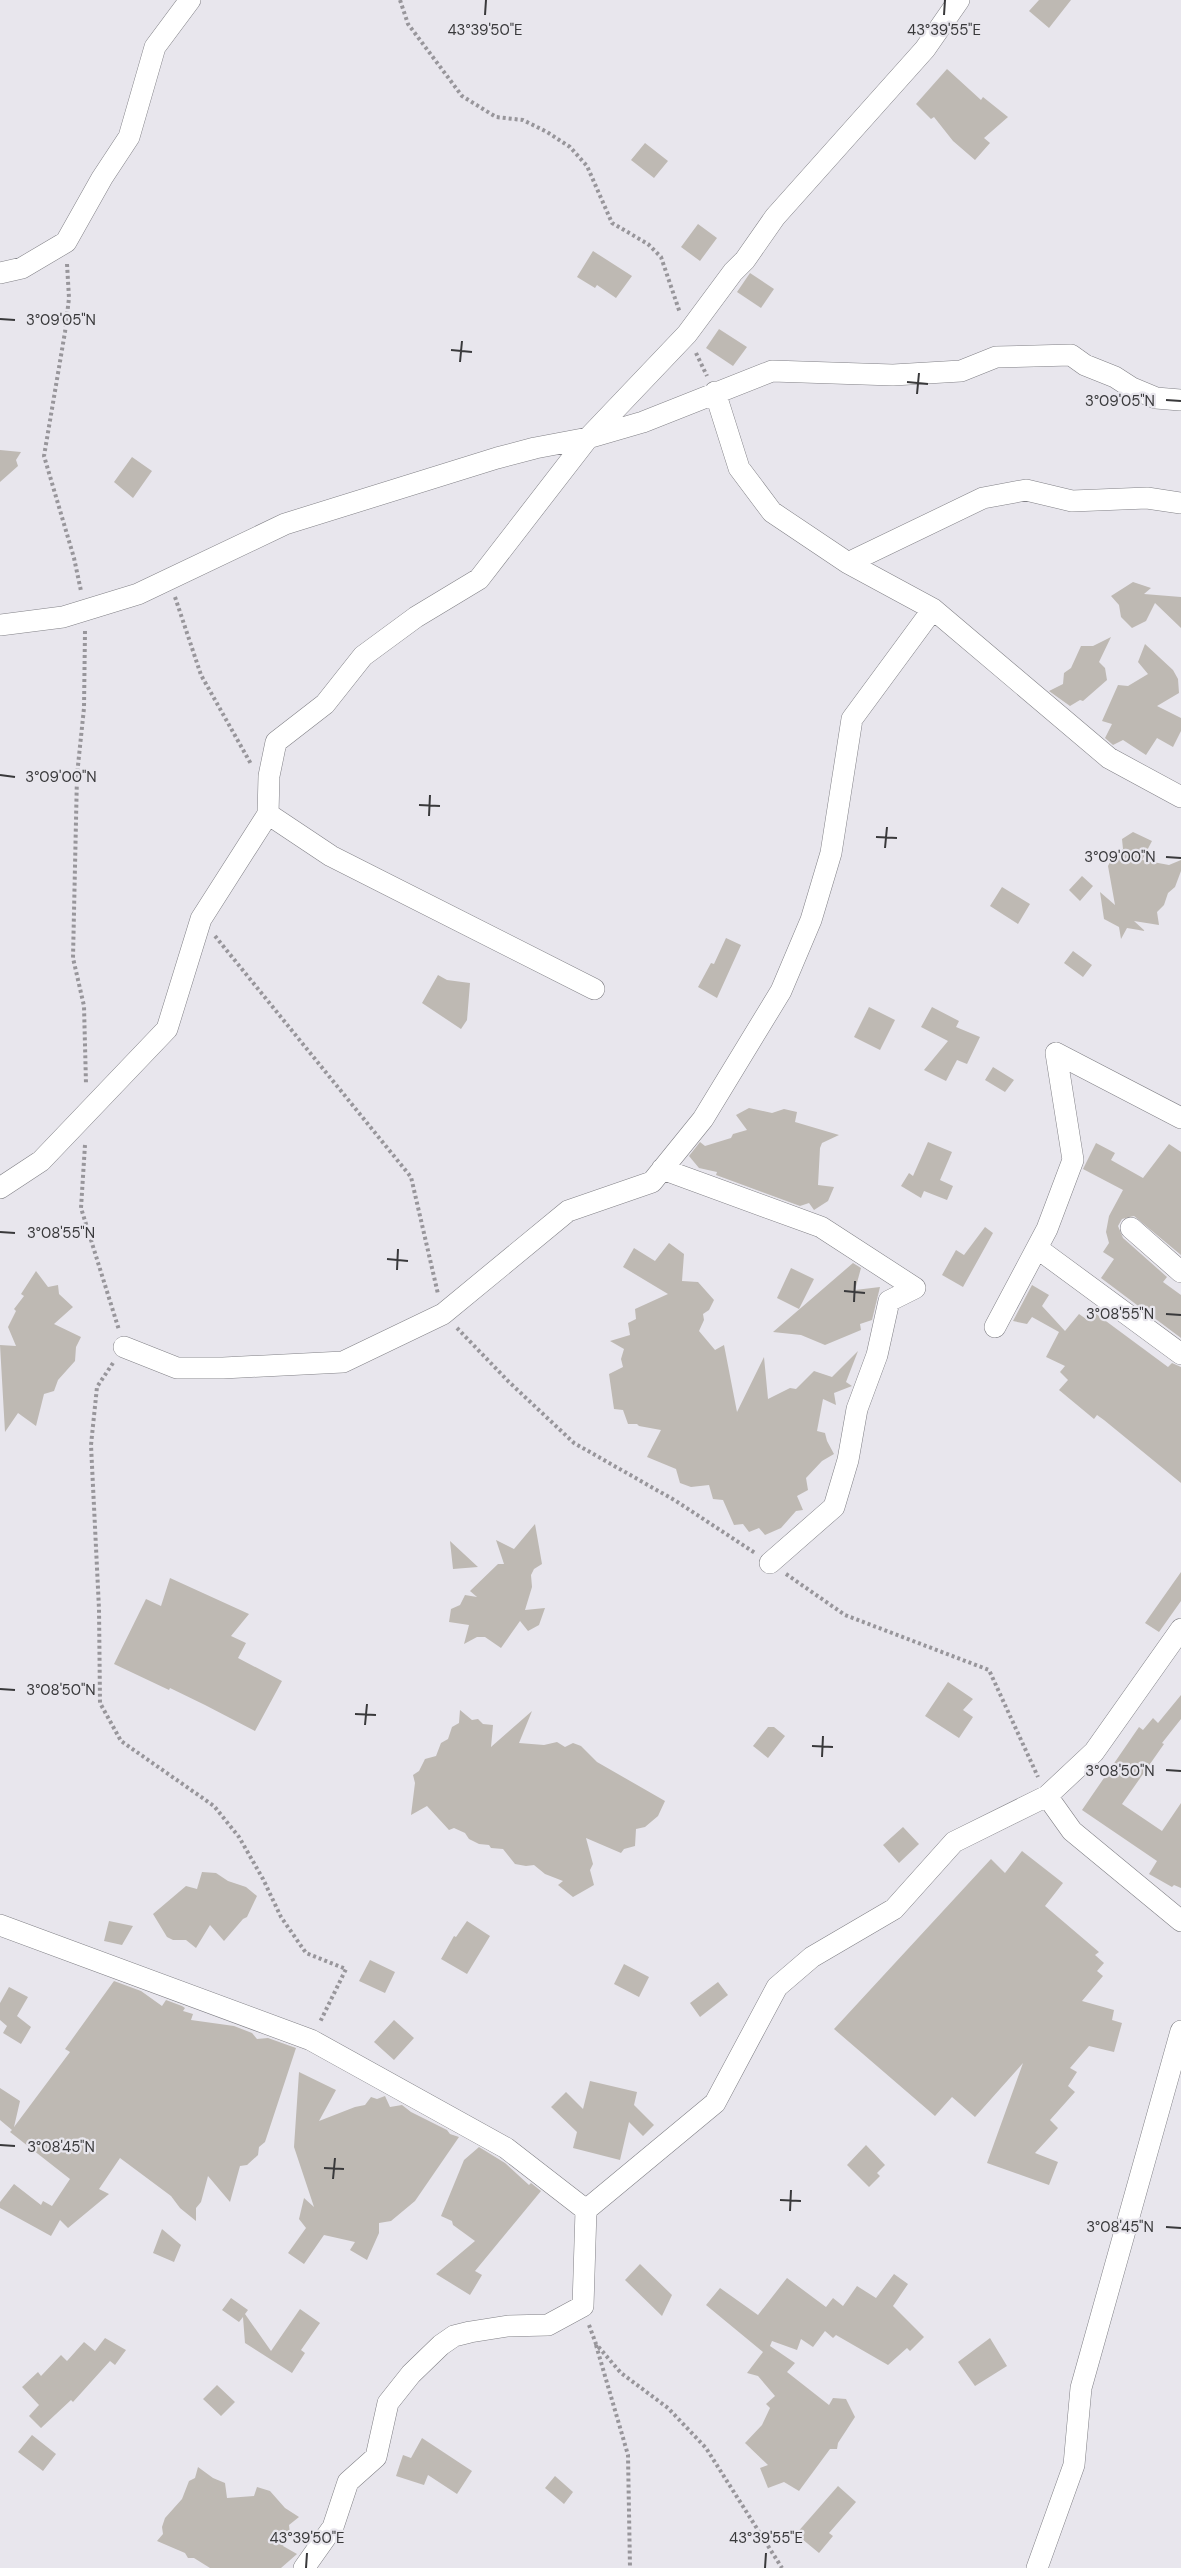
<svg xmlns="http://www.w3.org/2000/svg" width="1181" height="2568" font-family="'DM Sans',sans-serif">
	<rect width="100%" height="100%" fill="#e8e6ed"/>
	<path fill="#beb9b3" d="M1039,0H1071L1049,28L1029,11Z
		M947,69L981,100L983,97L1008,117L984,138L990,143L975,160L953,141L934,117L931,119L916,104Z
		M645,143L668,161L654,178L631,160Z
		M698,224L717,238L700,261L681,247Z
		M593,251L632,276L616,298L597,285L595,288L577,277Z
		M750,273L774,289L761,308L737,292Z
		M719,329L747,347L733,366L706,348Z
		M0,450L21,452L16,460L18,466L0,482Z
		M132,457L152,471L133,498L114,482Z
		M1133,582L1151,588L1144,594L1181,597V628L1155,603L1146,621L1132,628L1121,617L1119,605L1111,596Z
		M1111,637L1099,662L1105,668L1107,680L1083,701L1080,700L1070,706L1049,691L1063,684L1064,673L1071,668L1081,646H1093Z
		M1145,644L1173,670L1178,679L1179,693L1157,706L1181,718V731L1173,747L1157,738L1146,755L1123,740L1113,745L1105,738L1112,724L1102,721L1118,685L1128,686L1148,674L1138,662Z
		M1133,832L1152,841L1142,860L1169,865L1181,860V871L1175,887L1168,893L1164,905L1157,912L1159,925L1134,921L1145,931L1127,928L1121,939L1119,927L1104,919L1100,892L1115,905L1108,866L1112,858L1123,849L1122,839Z
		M1082,876L1093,886L1080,901L1069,890Z
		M1002,887L1030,904L1018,924L990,906Z
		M726,938L741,945L717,998L698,987L711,963L714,964Z
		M1073,951L1092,965L1083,977L1064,963Z
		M438,975L447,980L470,983L467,1020L461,1029L422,1003Z
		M869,1007L895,1020L880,1050L854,1037Z
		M932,1007L959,1021L956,1027L980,1037L967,1064L957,1060L946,1081L924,1070L948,1041L921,1027Z
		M993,1067L1014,1080L1005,1092L985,1080Z
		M749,1108L772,1113L784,1109L797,1112L795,1122L839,1135L822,1143L820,1148L818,1185L834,1187L828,1201L814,1210L809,1203L800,1206L716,1175L717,1172L699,1168L689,1156L700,1142L705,1146L731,1138L733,1134L747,1130L736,1115Z
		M928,1142L952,1152L940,1180L953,1186L947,1200L924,1191L921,1198L901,1186L909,1173L913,1176Z
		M1096,1143L1115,1153L1111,1160L1143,1178L1169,1144L1181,1152V1255L1134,1216L1122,1219L1118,1226L1123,1238L1167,1277L1163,1282L1181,1295V1338L1101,1278L1114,1259L1103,1252L1109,1243L1106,1232L1109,1216L1123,1190L1083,1169Z
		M985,1227L993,1233L963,1287L942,1275L956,1250L964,1255Z
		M669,1243L684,1254L682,1281L698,1282L714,1300L709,1310L703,1314L704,1320L699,1331L715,1350L724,1345L737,1412L764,1357L768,1399L790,1388L796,1389L814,1371L832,1377L858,1351L846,1382L852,1386L834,1393L836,1405L823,1399L817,1431L825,1433L827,1441L834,1454L822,1461L806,1478L808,1490L797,1496L803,1510L796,1511L781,1528L765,1535L759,1528L749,1532L743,1524L734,1525L723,1500L713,1499L709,1485L691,1487L680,1483L676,1469L647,1457L661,1430L639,1426L637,1424H628L623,1410L614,1409L609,1374L623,1367L621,1359L624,1349L610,1341L630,1335L628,1323L636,1319L635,1309L668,1294L623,1267L634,1248L655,1261Z
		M853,1263L861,1268L855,1290L880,1287L872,1320L860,1324L861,1330L825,1345L801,1335L773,1332Z
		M791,1268L814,1279L799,1309L777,1298Z
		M36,1271L48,1287L58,1285L59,1294L73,1307L54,1324L81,1337L76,1347L75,1361L58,1380L54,1391L44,1394L36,1426L18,1413L5,1432L0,1345L16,1346L8,1327L16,1311L14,1309L24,1296L21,1294Z
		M1032,1285L1049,1295L1042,1306L1065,1331L1079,1314L1089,1321L1095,1313L1168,1367L1172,1363L1181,1367V1483L1104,1420L1097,1415L1094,1419L1059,1390L1068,1380L1060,1372L1065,1366L1046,1357L1059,1332L1032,1317L1027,1324L1013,1321Z
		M535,1524L542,1564L534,1569L531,1575L532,1587L525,1610L545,1608L539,1625L528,1631L520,1621L501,1648L485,1637H477L464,1644L469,1625L449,1622L451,1609L460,1605L465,1595L477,1597L470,1591L498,1564H504L496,1540L514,1549Z
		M450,1541L478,1567L453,1569Z
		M1181,1572V1601L1159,1632L1145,1623Z
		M170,1578L249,1614L231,1636L246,1643L238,1658L282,1681L255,1731L205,1705L170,1688L169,1690L114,1664L146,1599L161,1606Z
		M948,1682L973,1699L963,1710L973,1717L959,1738L925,1716Z
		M1181,1695V1719L1162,1743L1164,1744L1122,1804L1162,1831L1181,1803V1888L1174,1885L1172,1887L1149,1874L1157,1861L1082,1810L1139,1727L1143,1730L1153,1718L1158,1723Z
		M460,1710L472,1720L478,1719L483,1724L493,1725L491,1747L532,1711L519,1743L544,1745L557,1742L565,1747L573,1743L581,1746L597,1762L665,1801L658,1816L645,1827L636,1829L635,1846L624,1849L621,1853L586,1838L593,1864L590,1870L594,1885L573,1897L558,1885L563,1881L545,1874L534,1865L526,1866L515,1864L503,1849L491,1848L489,1845L479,1844L469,1839L465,1833L454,1828L449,1830L427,1806L411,1815L415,1783L413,1775L419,1771L425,1759L436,1756L441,1743L448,1739L452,1727L459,1723Z
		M768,1727H774L785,1736L768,1758L753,1746Z
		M903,1827L919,1844L899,1863L883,1845Z
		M1022,1851L1063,1883L1045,1906L1099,1952L1095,1955L1104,1963L1097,1971L1103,1976L1082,2001L1114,2010L1112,2020L1122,2023L1114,2052L1089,2046L1070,2068L1077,2072L1068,2086L1075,2092L1050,2120L1058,2128L1035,2153L1058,2162L1049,2185L987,2163L1023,2063L975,2117L952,2097L935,2116L834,2029L991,1859L1005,1873Z
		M202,1872L216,1873L228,1881L246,1887L257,1896L247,1917L243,1919L224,1941L210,1925L196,1948L186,1940H173L167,1937L153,1914L186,1886L197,1889Z
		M109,1921L133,1926L122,1945L104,1941Z
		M467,1921L490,1936L467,1974L441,1959L454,1936L456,1937Z
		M370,1960L395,1972L385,1993L359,1981Z
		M624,1964L649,1977L639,1997L614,1984Z
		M114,1981L141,1991L162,2006L166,2000L182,2006L185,2008L183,2011L193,2014L191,2020L234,2026L252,2033L257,2039L268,2038L296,2048L265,2142L259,2147L258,2155L247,2165L240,2166L230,2202L208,2176L201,2202L196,2208V2221L180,2208L171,2196L120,2158L99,2189L109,2194L68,2228L60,2220L51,2236L0,2208V2202L14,2184L41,2205L43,2201L52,2206L70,2179L10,2132L12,2130L0,2120V2088L20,2101L14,2127L70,2052L65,2049Z
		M718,1982L728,1995L700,2017L690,2003Z
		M9,1987L28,1997L17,2016L31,2027L21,2044L3,2033L7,2026L0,2020V2003Z
		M394,2020L414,2038L394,2060L374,2042Z
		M299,2072L336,2090L319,2121L355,2107L365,2105L371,2097L377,2099L385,2096L390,2107L402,2105L411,2112L447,2130L450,2134L459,2137L415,2201L391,2221L379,2223V2233L367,2260L350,2250L355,2242L324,2235L304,2264L288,2253L306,2228L299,2219L304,2198L314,2207L294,2147Z
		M590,2081L637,2092L634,2105L654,2125L643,2136L629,2122L620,2160L573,2148L577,2132L551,2107L566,2092L583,2109Z
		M866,2145L885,2165L877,2173L880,2176L869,2187L847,2165Z
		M479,2147L505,2163L529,2185L531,2183L541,2191L475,2271L482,2275L470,2295L436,2274L475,2241L453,2225L452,2221L441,2216L464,2160Z
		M162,2229L181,2245L174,2262L153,2253Z
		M640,2264L672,2295L662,2316L625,2280Z
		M894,2274L908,2284L893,2306L924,2337L910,2351L907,2348L888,2365L836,2335L833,2338L825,2331L813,2347L801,2339L797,2350L772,2341L770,2346L795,2363L787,2372L829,2405L833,2398L846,2399L855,2417L838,2443L837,2449H830L799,2491L784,2482L768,2488L760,2468L768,2465L745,2443L762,2425L770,2408L766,2404L775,2396L758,2376L747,2373L763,2352L706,2305L720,2288L758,2315L787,2278L826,2307L833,2298L843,2306L857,2286L876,2298Z
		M231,2298L248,2310L245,2314L271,2351L300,2309L320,2323L301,2350L305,2353L292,2373L245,2343L243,2317L239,2322L222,2310Z
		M105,2338L126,2350L115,2365L110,2361L73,2402L71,2400L41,2428L29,2416L39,2405L22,2387L38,2372L41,2376L61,2355L67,2361L84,2342L95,2351Z
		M990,2338L1007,2366L975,2386L958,2362Z
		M217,2385L235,2402L221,2416L203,2399Z
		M32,2435L56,2454L43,2471L18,2452Z
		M422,2438L472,2471L457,2494L428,2475L424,2485L396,2476L403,2455L411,2458Z
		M198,2467L213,2478L225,2483L227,2498L254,2496L257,2487L270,2491L285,2508L299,2517L289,2525L290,2534L283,2546L297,2554L281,2568H210L194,2558H188L185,2553L157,2541L163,2534L162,2527L165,2518L182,2499L189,2481L195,2478Z
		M555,2476L573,2492L564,2504L545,2488Z
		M838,2486L856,2502L829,2533L833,2536L819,2553L796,2534Z"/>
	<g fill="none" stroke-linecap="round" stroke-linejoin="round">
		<g stroke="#818086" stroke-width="22">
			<path id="minor" d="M0,273L22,268L66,242L102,178L129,137L155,47L190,0
				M715,392L739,468L772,512L848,563L933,609L1109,758L1181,797
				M848,563L983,498L1026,490L1072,501L1147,498L1181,503
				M0,625L63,617L138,594L285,524L497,458L535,448L588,438L643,422L772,371L893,375L961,371L996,357L1071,355L1085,365L1115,377L1132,388L1156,398L1180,400
				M268,814L331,856L594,989
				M1056,1053L1181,1118
				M662,1169L821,1227L915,1288L889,1301L877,1355L857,1409L848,1460L834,1507L770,1563
				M0,1188L41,1161L167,1029L201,919L268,814L269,776L276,742L325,704L363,656L416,617L479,579L588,438L687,334L733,272L745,260L775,217L925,49L959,0
				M1131,1228L1181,1272
				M1037,1248L1181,1354
				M995,1327L1047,1229L1073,1160L1056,1053
				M124,1347L177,1368H223L343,1362L443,1314L568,1211L652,1182L703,1119L781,991L811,920L831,853L852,719L933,609
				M1047,1796L1072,1831L1181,1921
				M0,1925L311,2040L506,2148L586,2210
				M304,2568L333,2527L348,2482L376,2457L388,2403L411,2374L441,2345L454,2336L470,2332L508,2326L548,2325L583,2306L586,2210L715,2103L777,1987L812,1957L894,1909L954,1842L1047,1796L1094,1752L1181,1629
				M1037,2568L1074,2465L1081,2388L1181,2031"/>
		</g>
		<path stroke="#98969b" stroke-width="4" stroke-dasharray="3 3" stroke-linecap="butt" d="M400,0L408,24L462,96L496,117L523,120L547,132L570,147L587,166L612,223L648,244L661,257L680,313
			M67,264L69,298L65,332L44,456L74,558L81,591
			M696,353L707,376
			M175,597L201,675L251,764
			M85,631L84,708L77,775L73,958L84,1006L86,1084
			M215,936L411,1177L438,1294
			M85,1145L81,1208L119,1330
			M457,1328L509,1382L574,1443L676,1501L755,1553
			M113,1363L97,1387L91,1445L99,1609L100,1703L121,1741L214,1806L239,1837L263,1879L281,1917L306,1953L346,1969L320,2022
			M786,1574L845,1615L989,1670L1038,1777
			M589,2325L596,2344L621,2373L668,2408L706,2448L782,2568
			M596,2345L628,2455L630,2568"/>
		<use href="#minor" stroke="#fff" stroke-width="21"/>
	</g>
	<path fill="none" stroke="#39393b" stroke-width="2" d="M485,15L486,0M944,15L945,0M0,319L15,320M451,350L472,352M460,362L462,341M907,382L928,384M917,394L919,373M1166,400L1181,401M0,775L15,777M419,805L440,806M429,816L430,795M876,837L897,838M885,848L887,827M1166,857L1181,858M0,1232L15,1233M387,1259L408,1261M397,1270L398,1249M844,1291L865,1293M854,1302L855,1281M1166,1314L1181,1315M0,1689L15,1690M355,1714L376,1715M365,1725L367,1704M812,1746L833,1747M822,1757L823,1736M1166,1770L1181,1771M0,2145L15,2146M324,2168L344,2169M333,2179L335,2158M780,2200L801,2201M790,2211L791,2190M1166,2227L1181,2228M306,2568L307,2553M765,2568L766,2553"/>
	<g font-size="15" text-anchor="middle" fill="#39393b" stroke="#e8e6ed" stroke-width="4.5" stroke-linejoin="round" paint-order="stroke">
		<text x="485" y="35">43°39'50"E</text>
		<text x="944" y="35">43°39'55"E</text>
		<text x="61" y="325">3°09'05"N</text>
		<text x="1120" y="406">3°09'05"N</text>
		<text x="61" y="782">3°09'00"N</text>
		<text x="1120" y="862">3°09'00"N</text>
		<text x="61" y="1238">3°08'55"N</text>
		<text x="1120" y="1319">3°08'55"N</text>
		<text x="61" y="1695">3°08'50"N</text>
		<text x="1120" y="1776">3°08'50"N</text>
		<text x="61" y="2152">3°08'45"N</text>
		<text x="1120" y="2232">3°08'45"N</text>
		<text x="307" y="2543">43°39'50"E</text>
		<text x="766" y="2543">43°39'55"E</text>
	</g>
</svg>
